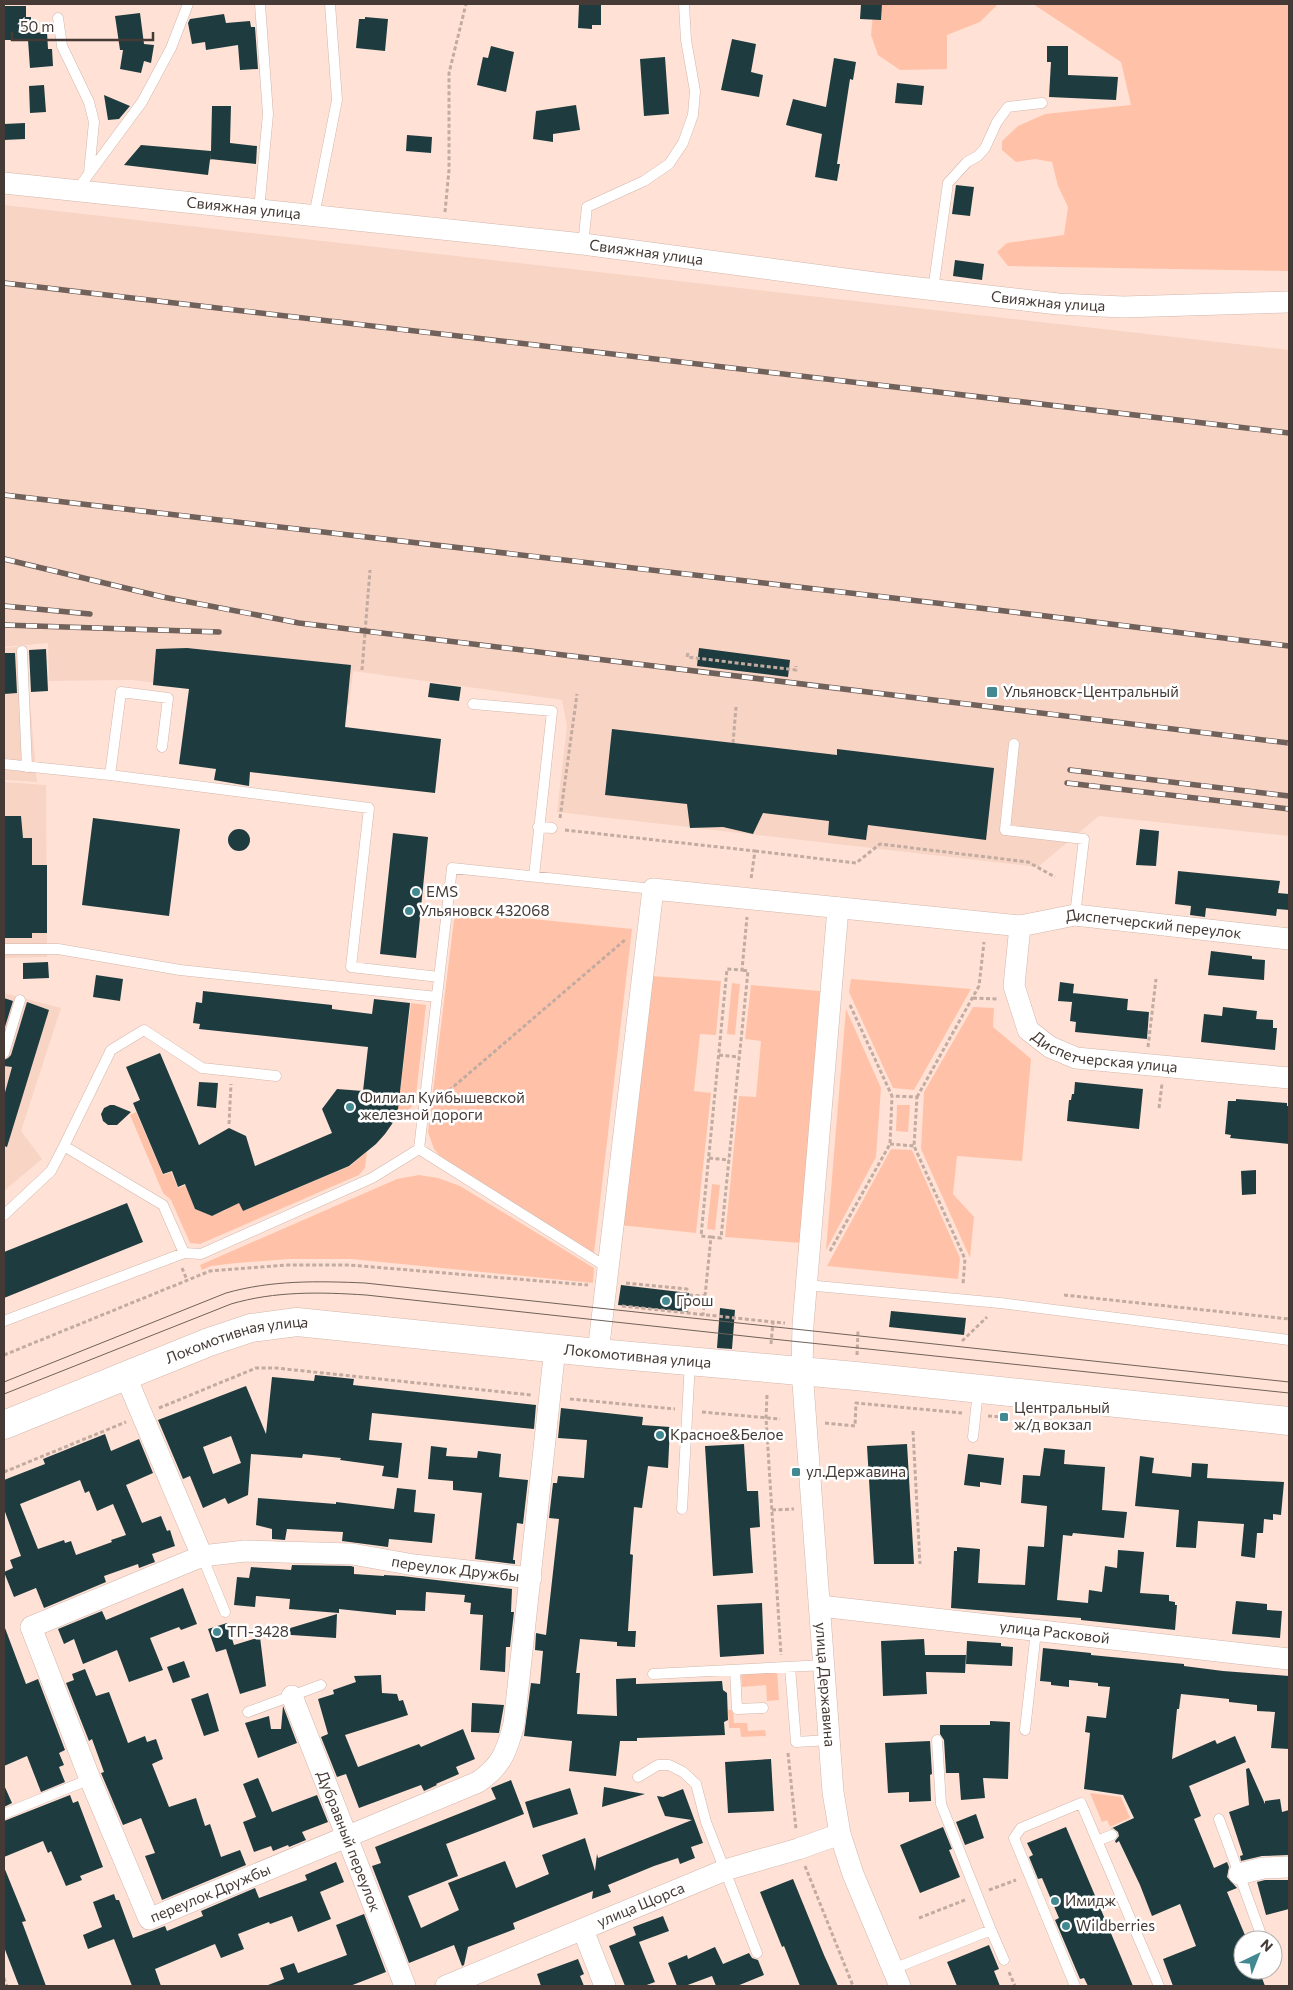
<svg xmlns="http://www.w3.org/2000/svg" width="1293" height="1990" font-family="Commissioner,sans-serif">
	<rect width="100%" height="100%" fill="#ffe2d5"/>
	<path fill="#f8d4c5" d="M4,205L1289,350V836L1099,816L1038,867L557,812L567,726L562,700L353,671L349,705L131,680L49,681L48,643L4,647Z
		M27,646L29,692L37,782L4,780V648Z
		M4,782L46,785L47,957L4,958Z
		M4,993L61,1008L21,1131L42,1159L4,1191Z"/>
	<path fill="#ffc2a8" d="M874,4H1289V271L1008,266L997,252L1007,243L1064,235L1068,207L1058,186L1052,162L1035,159L1016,162L1002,150V141L1018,126L1045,114L1131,105L1121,62L1033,4H998L980,22L947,35V69L900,70L878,55L871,35Z
		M455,911L632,929L594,1253L440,1156L434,1149L428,1132Z
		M651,976L721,981L716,1035L700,1034L694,1091L711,1093L696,1233L620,1225Z
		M851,979L971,989L914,1090L893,1088L849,992Z
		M732,983L740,984L735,1035L727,1034Z
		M751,985L820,991L801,1243L725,1237L739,1096L756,1097L761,1041L745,1039Z
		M411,1003L426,1005L416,1096C413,1108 409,1112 397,1115Z
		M973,1007L994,1008L993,1027L1031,1059L1022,1161L957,1156L953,1194L974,1217L970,1258L921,1149L924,1092Z
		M846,1009L881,1088L876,1157L826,1250Z
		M897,1105H910L908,1132L896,1131Z
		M136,1112L163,1175L171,1172L178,1188L193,1182L189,1194L195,1209L212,1216L226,1210L233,1194H235L243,1211L350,1166L367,1152L365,1168L359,1175L200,1244L190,1243L171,1200L163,1193L130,1115Z
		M891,1149L912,1150L960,1258L958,1279L827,1266Z
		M419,1175L438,1178L460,1186L594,1268L593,1283L351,1259H289L237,1263L211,1266L202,1270L200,1265L397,1179Z
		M712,1184L720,1185L715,1230L707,1229Z
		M777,1671L779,1700L767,1701L766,1685L742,1687L741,1674Z
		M728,1710H733L734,1723H747L748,1731L765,1730L766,1736L741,1737L740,1728H729Z
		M1090,1793L1121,1797L1130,1818L1110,1827L1107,1820L1102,1822Z"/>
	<path fill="#1e3c3f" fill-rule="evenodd" d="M579,4H601V25H592V29L578,28Z
		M861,4H882L881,20L860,19Z
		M4,6H26V17H31V33L47,32L48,49H52L53,66L30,68L28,40H4Z
		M140,13L144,44L154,45L151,63L144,61L141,73L120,69L123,50H120L115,16Z
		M224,14L226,23L250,21L251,27H255L258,69L240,70L238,45L206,50L205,42L192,44L188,23L190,19Z
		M365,17L388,19L385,51L356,48L359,19H365Z
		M732,39L756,44L751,72L763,75L759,97L721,90Z
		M491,46L514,52L506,92L477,85L483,57L488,58Z
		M1047,46H1068V75L1118,77L1116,100L1049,97L1051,62H1047Z
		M665,57L669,114L644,116L640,59Z
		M834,58L856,62L853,80L850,79L837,164H840L837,181L815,177L822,134L786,125L793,99L826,107Z
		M897,83L924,86L922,105L895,103Z
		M44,85L46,112L30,113L29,86Z
		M104,95L130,106L119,119L108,120Z
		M576,105L580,130L553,134V142L533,139L536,111Z
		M212,106H231L230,143L257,146L256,164L210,159L211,152L208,175L124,165L141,145L211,151Z
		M25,123V139L4,140V124Z
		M407,135L432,137L431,153L406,151Z
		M956,185L974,187L970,216L952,214Z
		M955,260L984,264L982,280L953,276Z
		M187,648L351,665L345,727L441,739L435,793L250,772L249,786L214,780L216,769L179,764L189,689L153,685L156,649Z
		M699,648L790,660L788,677L697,666Z
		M46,649L48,691L31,692L29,650Z
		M4,653H15L17,693L4,694Z
		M430,683L461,687L459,701L428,697Z
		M612,729L837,755V749L994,768L986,840L868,825L866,840L828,835L829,821L763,813L753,834L723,827L690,828L687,804L605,795Z
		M4,816H21L23,838H32V865H47V933H32V938H4Z
		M93,818L180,829L169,916L82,905Z
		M228 840a11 11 0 1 1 22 0a11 11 0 1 1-22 0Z
		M1140,829L1159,831L1156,866L1136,865Z
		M393,833L428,837L416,958L380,954Z
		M1178,871L1280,881L1278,893L1289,894V910L1277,909L1276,916L1206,908L1205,917L1190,915L1191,906L1175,904Z
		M1211,951L1252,956V959L1265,960L1264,980L1208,975Z
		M48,962L49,978L23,979V963Z
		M96,975L123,979L120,1001L93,997Z
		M1060,982L1074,984L1072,1002L1058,1001Z
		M203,991L332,1005V1009L372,1014L374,999L410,1003L398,1109L392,1124L385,1134L376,1144L349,1166L243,1211L239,1203L212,1216L195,1209L185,1184L178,1187L172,1171L163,1174L133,1103L140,1100L126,1067L160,1053L199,1145L229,1128L246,1136L255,1166L332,1133L322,1109L337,1089L363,1091L368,1047L199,1029L200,1024L193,1023L196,1002L202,1003Z
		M1073,993L1128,999L1127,1010L1149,1012L1147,1039L1075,1032L1076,1022L1070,1021Z
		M4,998L13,1001L4,1030Z
		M27,1002L49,1010L7,1147L4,1146V1096L12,1067L4,1066V1060L8,1058L11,1055Z
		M1223,1007L1257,1011L1256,1019L1273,1020V1028H1277L1275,1050L1201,1042L1204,1014L1222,1016Z
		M199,1082L218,1083L216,1108L197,1106Z
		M1075,1082L1143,1089L1139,1129L1067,1121L1069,1100H1071L1072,1094H1074Z
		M1236,1099L1287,1103V1106H1289V1144L1230,1138L1231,1135L1225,1134L1228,1101H1236Z
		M110,1105H114L131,1112L117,1125H108L103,1121L101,1114L104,1108Z
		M1256,1170V1194L1242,1195L1241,1171Z
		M127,1203L143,1242L4,1298V1252Z
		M621,1285L689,1293L688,1312L618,1305Z
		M720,1308L735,1310L732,1349L717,1348Z
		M891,1311L966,1318L964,1335L889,1327Z
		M315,1375L354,1379L353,1385L536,1405L534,1429L372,1413L369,1440L402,1443L398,1478L382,1476L384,1466L340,1460L341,1458L303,1454L302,1458L251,1454L248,1495L228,1504L225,1498L203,1508L190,1476L183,1479L158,1420L246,1386L266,1434L272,1377L314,1381ZM231,1436L241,1463L213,1474L203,1447Z
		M561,1408L643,1417L642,1425L670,1427L668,1468L648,1466L642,1508L634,1507L630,1554L633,1555L628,1631H636L635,1647L617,1646V1642L580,1639L576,1673H580L577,1714L617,1716L616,1679L636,1678V1684L722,1681L723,1690L727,1693L728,1720L724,1722L725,1735L637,1738V1741H620L616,1776L569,1771L572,1741L524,1736L531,1683L540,1684L543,1651L535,1650L536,1633L546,1635L553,1572L559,1519L549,1518L553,1483H557L558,1476L584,1478L587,1440L558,1438Z
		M105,1434L111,1451L139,1439L153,1473L126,1485L142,1523L161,1516L167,1531L170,1530L175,1546L152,1554L155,1562L139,1568L138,1564L104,1576L106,1582L49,1606L44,1608L36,1588L14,1597L4,1572L13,1568L10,1560L21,1556L4,1509V1480L45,1464L43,1459ZM80,1480L85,1493L89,1491L97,1511L113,1504L126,1535L111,1540L112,1542L76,1555L71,1541L65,1543L64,1540L38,1549L20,1504Z
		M744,1444L747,1491H758L760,1527L750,1528L753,1573L713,1576L705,1446Z
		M907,1444L914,1564H874L867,1446Z
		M431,1446L447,1448L446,1456L477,1458L478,1451L501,1454L499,1477L528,1480L523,1524L517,1523L513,1560H515V1564L475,1559L482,1493L453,1490V1481L428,1479Z
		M1044,1448L1065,1450L1064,1464L1105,1467L1102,1510L1127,1512L1124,1538L1073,1533L1072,1536L1063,1535L1057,1600L1088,1603L1089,1590L1102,1592L1105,1566L1117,1568L1118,1550L1144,1552L1140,1593L1169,1595V1601L1175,1602V1605H1177L1175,1630L1081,1620V1618L951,1608L954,1551H957V1547L980,1549L978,1583L1025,1585L1028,1546L1044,1547L1047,1506L1021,1503L1023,1475L1040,1476Z
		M968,1454L1004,1458L1001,1485L980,1482V1487L964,1485Z
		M1140,1456L1154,1458L1152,1473L1191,1477L1192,1463L1208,1464L1207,1478L1284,1482L1281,1515L1273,1514V1520L1264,1519L1263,1533H1257L1255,1558L1241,1556L1244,1524L1198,1521L1196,1548L1176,1547L1179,1510L1135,1506Z
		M397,1488L416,1490L414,1512L435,1514L432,1543L389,1539L388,1547L342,1541L343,1532L287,1529L285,1540L272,1539V1529L256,1525L258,1498L336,1504V1502L394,1509Z
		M292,1565L351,1566L354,1567V1574L384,1576V1575L402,1576L512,1589L511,1612H514L510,1647H506L505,1672L480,1670L483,1615L470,1614L471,1603L464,1602L465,1595L426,1592L425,1611L396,1610V1615L339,1609V1613L289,1609L290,1599L256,1596L255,1607L234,1605L237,1577L249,1578L251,1567L291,1570Z
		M183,1588L197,1624L181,1630L179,1627L150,1638L163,1670L129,1682L117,1650L83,1664L74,1639L64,1644L58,1629L102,1611L106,1620Z
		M1236,1601L1267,1604V1610L1282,1611L1280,1638L1232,1634Z
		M762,1603L764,1654L720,1657L717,1605Z
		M337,1614L336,1638L277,1634V1632Z
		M227,1623L234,1645L260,1637L266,1686L240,1694L226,1649L216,1652L208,1629Z
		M4,1628H5L26,1684L38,1679L65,1750L59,1753L64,1765L59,1767L65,1782L41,1792L27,1756L4,1766Z
		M924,1639L925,1655H966L965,1673L926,1672L927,1694L883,1696L881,1641Z
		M967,1641L1001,1643V1646L1013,1647L1012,1666L966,1664Z
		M1043,1648L1091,1653V1655L1184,1664V1666L1223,1671L1289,1676V1749L1271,1748L1275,1712L1257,1711V1705L1229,1702V1699L1181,1694L1179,1709H1177L1172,1759L1215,1740L1217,1744L1235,1736L1246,1762L1189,1786L1201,1816L1194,1819L1214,1868L1227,1862L1229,1867L1227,1877L1237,1888L1227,1892L1247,1940H1243V1970H1259L1265,1986H1173L1163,1959L1196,1946L1180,1904L1152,1916L1140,1885L1119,1841L1116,1843L1115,1841L1119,1836L1118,1832L1113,1828L1110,1829L1134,1818L1123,1795L1084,1789L1090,1733L1085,1732L1087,1716L1106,1718L1110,1687L1098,1686V1683L1069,1680V1687L1051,1685V1682L1040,1681Z
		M184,1661L190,1677L173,1683L167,1667Z
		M85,1669L96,1696L109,1692L128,1743L145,1736L147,1742L156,1739L163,1759L152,1764L169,1807L196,1798L205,1826L210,1824L221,1857L240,1850L246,1865L162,1900L145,1856L155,1853L141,1818L123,1825L101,1773L104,1772L92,1739L89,1741L66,1683L74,1680L72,1674Z
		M381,1675L382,1693L397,1694L399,1701L403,1700L408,1715L345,1735L358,1767L419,1744L421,1747L463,1729L475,1759L456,1767L459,1774L436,1784L437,1785L424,1791L421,1785L359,1808L346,1774L337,1777L321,1737L328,1734L318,1699L334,1694L333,1690L356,1682L354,1676Z
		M208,1693L219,1731L204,1736L191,1699Z
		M472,1703L504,1705L499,1733L471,1732Z
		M283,1706L297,1743L258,1758L245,1723L269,1716L271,1729H281Z
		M990,1721L1010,1722L1008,1779L983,1778L985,1798L961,1800L959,1773H946L944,1740L940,1734V1725H990Z
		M930,1741L932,1774L930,1775L931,1801L909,1802V1792L888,1793L885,1743Z
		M771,1759L774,1811L728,1813L725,1762Z
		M1249,1768L1265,1804V1801L1280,1799L1282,1812L1289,1810V1855L1262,1856L1241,1861L1240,1856L1243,1855L1229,1812L1249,1805L1246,1769Z
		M258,1778L272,1812L317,1795L328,1822L302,1832L306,1840L289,1847L288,1845L273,1851L271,1846L254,1852L243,1822L256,1817L243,1784Z
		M511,1780L524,1814L446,1844L458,1876L408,1896L421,1928L459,1910L448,1883L505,1861L516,1888L549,1874L542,1855L585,1838L595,1871L597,1854L598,1858L692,1820L665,1816L657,1796L663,1797L683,1789L703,1843L691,1847L695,1858L680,1864L678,1858L654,1866L608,1885L611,1892L592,1899L593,1891L513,1923L515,1929L468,1947L464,1965L462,1966L454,1945L409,1963L372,1866L381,1863L375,1847L496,1799L491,1788Z
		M4,1785L12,1803L4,1807Z
		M604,1787L645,1794L602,1807Z
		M570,1788L578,1814L533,1828L525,1802Z
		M70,1795L73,1803L78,1801L103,1867L80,1876L82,1880L66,1886L51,1851L48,1853L43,1841L4,1857V1821Z
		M976,1814L984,1838L965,1845L956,1822Z
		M943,1827L952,1849L949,1850L960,1877L920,1893L900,1845Z
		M1066,1827L1121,1957L1133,1986H1088L1084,1978L1080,1979L1055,1920L1059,1918L1042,1878L1038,1879L1029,1857L1033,1855L1027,1843Z
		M336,1862L344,1882L320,1892L331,1919L298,1932L292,1916L270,1924L269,1922L238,1934L244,1949L221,1958L215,1944L155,1969L161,1986H132L114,1939L88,1949L83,1935L102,1927L93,1902L114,1894L116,1900H119L133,1938L165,1926L167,1931L203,1916L201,1911L255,1888L259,1898L307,1880L305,1875Z
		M4,1867L26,1921L22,1922L46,1986H19L4,1947Z
		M793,1879L824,1955L838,1986H800L784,1946L782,1947L760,1892Z
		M1265,1880H1289V1909L1266,1915L1257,1882Z
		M364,1914L386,1972L350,1986H268V1985L284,1979L280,1968L294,1963L298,1973L347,1955L336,1925Z
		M663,1916L669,1931L639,1942L655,1982L644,1986H625L609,1946L636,1935L633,1927Z
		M989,1945L999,1969L994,1971L1000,1986H957L947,1962Z
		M715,1947L723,1964L749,1953L752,1958L758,1960L764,1975L737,1986H716L712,1976L685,1986H677L668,1963L687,1955L688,1959Z
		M578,1959L584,1974L580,1976L584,1986H541L537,1974Z"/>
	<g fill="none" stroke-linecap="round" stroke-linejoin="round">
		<g stroke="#d2b6ab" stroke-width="11">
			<path id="lane" d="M58,18L62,46L89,102L94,122L89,173
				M77,190L142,102L171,48L188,4
				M259,210L268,114L260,4
				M314,216L337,100L330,4
				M583,244L587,207L644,181L669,164L683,143L693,115L695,91L686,40L684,4
				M933,290L948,183L967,162L978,156L985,148L997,122L1008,107L1042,103
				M22,651L27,767
				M473,704L552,711L534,876
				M1014,744L1005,830L1084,839L1075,915
				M4,764L110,775L369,808L351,967L439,977
				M110,775L121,692L168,698L162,747
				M538,827L552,828
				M4,949H58L180,970L437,997
				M4,1053L20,1000
				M419,1149L452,868L653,889
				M419,1149L608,1268
				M4,1215L51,1171L64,1146
				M184,1253L163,1205L64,1146L111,1050L144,1030L202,1068L276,1076
				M806,1285L1000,1303L1289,1340
				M4,1321L184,1253L201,1254L372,1178L419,1149
				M973,1437L978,1391
				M682,1509L690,1362
				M202,1556L225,1612
				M790,1667L796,1742L829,1740
				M735,1670L737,1709L763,1708
				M653,1674L824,1665
				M248,1712L321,1685
				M1025,1730L1036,1631
				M638,1777L658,1765H669L683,1772L696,1784L706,1822L757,1953
				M4,1814L90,1779
				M1219,1819L1263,1940
				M1097,1841L1112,1835
				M991,1930L1004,1960
				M893,1969L991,1930L941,1804L937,1740
				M1075,1986L1014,1838L1021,1828L1081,1803L1159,1986"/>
		</g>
		<g stroke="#d2b6ab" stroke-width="22">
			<g id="street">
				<path id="s1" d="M4,183L583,244L875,283L1058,304L1123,307L1289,302"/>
				<path id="s2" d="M838,908L803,1325L802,1370L833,1792L840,1834L853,1874L900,1986"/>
				<path id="s3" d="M1020,926L1014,986L1028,1030L1050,1047L1076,1058L1289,1078"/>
				<path id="s4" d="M598,1353L653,889L1020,926L1075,915L1289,939"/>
				<path id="s5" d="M126,1377L202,1556L31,1627L90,1779L149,1919L478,1782C502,1766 507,1750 514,1724L555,1348"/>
				<path id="s6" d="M202,1556L245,1551L352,1554L414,1565L531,1578"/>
				<path id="s7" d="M820,1606L1289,1659"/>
				<path id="s8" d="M292,1696L405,1986"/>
				<path d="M1239,1874L1263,1868L1289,1867"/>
				<path d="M583,1930L605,1986"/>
				<path id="s9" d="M446,1986L725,1870L798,1849L840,1834"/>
			</g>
		</g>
		<g stroke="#d2b6ab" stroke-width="29">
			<g id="primary">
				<path id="s10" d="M4,1425L209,1342L251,1328L297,1322L598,1353L856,1376L1289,1421"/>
			</g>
		</g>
		<path stroke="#c2aba1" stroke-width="3" stroke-dasharray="4 2.5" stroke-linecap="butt" d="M445,212L449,170V73L466,4
			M688,653L687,657L796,670V666
			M362,670L370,570
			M733,743L736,707
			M560,818L577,694
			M565,830L755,851L751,879
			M755,851L856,863L880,844L1028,862L1055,877
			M973,998L997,999
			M850,1005L892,1096L917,1097L914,1146L965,1259L963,1284
			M1148,1047L1156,979
			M719,1055L739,1057
			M917,1097L979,986L984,942
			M439,1099L626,939
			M1159,1108L1162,1084
			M229,1124L231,1084
			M890,1144L914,1146
			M709,1158L729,1160
			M711,1237L721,1238L748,971L742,970
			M830,1251L890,1144L892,1096
			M182,1268L187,1280
			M626,1283L687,1289L686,1294
			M689,1295L705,1296L703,1315
			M1064,1295L1289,1319
			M705,1296L711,1237L701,1236L727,969L742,970L747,917
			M622,1306L773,1322
			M962,1341L987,1317
			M771,1344L773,1322L785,1323
			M4,1355L210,1271L286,1265H349L588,1285
			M857,1355L858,1331
			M767,1395L766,1418L781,1655
			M570,1399L675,1409
			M159,1408L256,1368H276L531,1395
			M702,1412L780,1419
			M988,1416L1004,1417
			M825,1423L855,1426L856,1403L962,1413
			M913,1431L920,1564
			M4,1472L126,1422
			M772,1510L794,1509
			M788,1753L796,1829
			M805,1866L853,1986
			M989,1890L1016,1880
			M919,1918L965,1900
			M1009,1972L1015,1986
			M4,1978L7,1986"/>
		<use href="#lane" stroke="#fff" stroke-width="10"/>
		<use href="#street" stroke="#fff" stroke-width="21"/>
		<use href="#primary" stroke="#fff" stroke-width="28"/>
		<path stroke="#70615a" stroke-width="1" d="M4,1382L226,1293C272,1280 318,1281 365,1283L1289,1382
			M4,1394L231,1304C275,1291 320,1292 366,1295L772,1339L1289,1393"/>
		<g stroke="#70615a" stroke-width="5.5">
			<path id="rail" d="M4,283L1289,433
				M4,495L1005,611L1289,646
				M4,559L163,597L299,623L1289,743
				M4,606L90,614
				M4,625L219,632
				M1070,770L1289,796
				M1067,783L1289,809"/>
		</g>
		<use href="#rail" stroke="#fff" stroke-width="4" stroke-dasharray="11" stroke-linecap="butt"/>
	</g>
	<g fill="#438992" stroke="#fff" stroke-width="2">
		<rect x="986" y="686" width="12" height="12" rx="2.5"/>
		<circle cx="416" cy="892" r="5"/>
		<circle cx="409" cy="911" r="5"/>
		<circle cx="350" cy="1107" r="5"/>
		<circle cx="666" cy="1301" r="5"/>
		<rect x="999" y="1412" width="10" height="10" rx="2.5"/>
		<circle cx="660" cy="1435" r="5"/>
		<rect x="791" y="1467" width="10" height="10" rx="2.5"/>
		<circle cx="217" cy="1632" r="5"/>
		<circle cx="1055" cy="1901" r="5"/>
		<circle cx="1066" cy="1926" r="5"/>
	</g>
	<g text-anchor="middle" stroke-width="5" stroke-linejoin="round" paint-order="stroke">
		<g font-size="15" fill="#453a35" stroke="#fff">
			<text dy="5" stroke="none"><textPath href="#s1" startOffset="241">Свияжная улица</textPath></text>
			<text dy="5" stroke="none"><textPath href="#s1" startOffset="646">Свияжная улица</textPath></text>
			<text dy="5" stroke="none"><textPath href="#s1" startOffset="1051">Свияжная улица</textPath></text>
			<text dy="5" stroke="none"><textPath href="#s4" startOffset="971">Диспетчерский переулок</textPath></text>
			<text dy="5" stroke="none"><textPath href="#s3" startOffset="189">Диспетчерская улица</textPath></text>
			<text dy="5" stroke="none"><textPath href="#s10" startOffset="249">Локомотивная улица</textPath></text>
			<text dy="5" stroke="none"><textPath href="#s10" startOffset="654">Локомотивная улица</textPath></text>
			<text dy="5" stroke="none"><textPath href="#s6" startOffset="255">переулок Дружбы</textPath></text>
			<text dy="5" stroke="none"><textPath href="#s7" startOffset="236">улица Расковой</textPath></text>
			<text dy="5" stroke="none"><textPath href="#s2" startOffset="779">улица Державина</textPath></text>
			<text dy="5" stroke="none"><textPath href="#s8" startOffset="156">Дубравный переулок</textPath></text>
			<text dy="5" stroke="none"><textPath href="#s5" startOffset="761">переулок Дружбы</textPath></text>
			<text dy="5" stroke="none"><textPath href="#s9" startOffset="211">улица Щорса</textPath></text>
		</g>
		<g font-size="15" fill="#453a35" stroke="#fff" text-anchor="start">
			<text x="1003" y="697">Ульяновск-Центральный</text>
			<text x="426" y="897">EMS</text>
			<text x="419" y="916">Ульяновск 432068</text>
			<text x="360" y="1103">Филиал Куйбышевской<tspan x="360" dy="17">железной дороги</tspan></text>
			<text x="676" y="1306">Грош</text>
			<text x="1014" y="1413">Центральный<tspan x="1014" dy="17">ж/д вокзал</tspan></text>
			<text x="670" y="1440">Красное&amp;Белое</text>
			<text x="806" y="1477">ул.Державина</text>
			<text x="227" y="1637">ТП-3428</text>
			<text x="1065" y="1906">Имидж</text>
			<text x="1076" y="1931">Wildberries</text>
		</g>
	</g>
	<rect width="1293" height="1990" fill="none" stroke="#453a35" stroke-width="10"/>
	<g transform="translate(1258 1955) rotate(43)"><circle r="24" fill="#ffffff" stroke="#b5b0ae"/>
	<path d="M0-4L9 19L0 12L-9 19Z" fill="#438992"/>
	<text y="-8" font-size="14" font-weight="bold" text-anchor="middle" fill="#453a35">N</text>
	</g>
	<path d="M12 32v8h141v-8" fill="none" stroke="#453a35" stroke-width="2.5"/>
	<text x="20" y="32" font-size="15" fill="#453a35" stroke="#ffffff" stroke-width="4" paint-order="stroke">50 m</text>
</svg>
